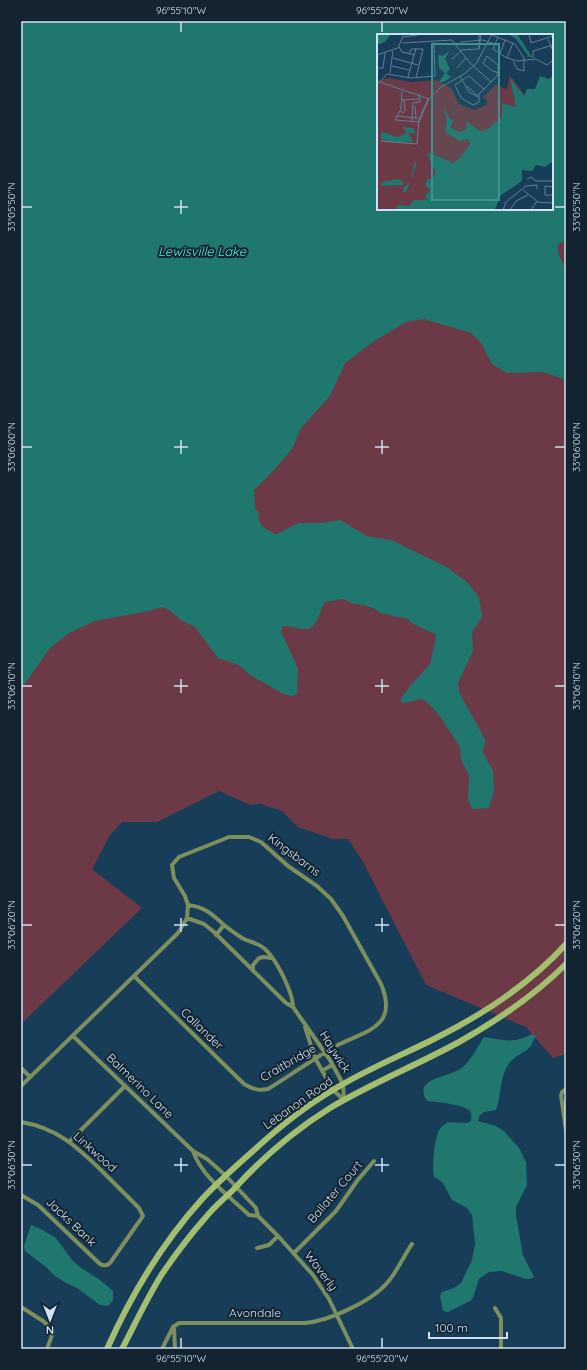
<svg xmlns="http://www.w3.org/2000/svg" width="587" height="1370" font-family="Quicksand,sans-serif">
	<rect width="100%" height="100%" fill="#183d59"/>
	<path fill="#6c3a47" d="M566,21V1054L553,1058L526,1027L426,985L362,860L348,839H333L298,827L282,811L260,804L250,805L219,791L157,822H122L110,835L92,869L142,908L21,1024V496L378,209H552V35Z"/>
	<path fill="#1f776e" fill-rule="evenodd" d="M21,21H566V240L558,244V252L566,271V380L544,372L507,373L492,364L481,343L471,333L424,319L406,322L376,340L345,363L330,396L301,428L292,449L275,469L254,490L255,509L259,512C257,526 264,528 275,534L280,533L288,528L299,523H321L340,520L367,536L391,540L445,566L467,582L479,597L482,617L472,632L473,651L458,683L459,692L486,741L482,751L493,771L494,791L489,808L472,809L468,800L469,775L461,759L460,747L439,715L426,701L420,699L403,703L400,700L410,686L430,664L436,637L435,634L411,623L408,619L380,613L375,609L364,605L354,604L343,599L325,602C319,611 317,632 302,629C295,628 291,626 283,626L281,631L298,669L297,694L291,696L282,693L250,675L239,665L218,658L195,627L181,620L168,609L161,607L149,611L95,621L69,633L50,648L21,689ZM378,35H552V209H378Z
		M532,1034L536,1036C534,1039 532,1044 530,1047C523,1054 513,1056 508,1065C499,1079 502,1095 496,1110L484,1112L480,1115L478,1121L496,1126L505,1132L519,1148L526,1162L527,1185L516,1207V1216L523,1255L534,1277L530,1279H526L502,1271L489,1272L479,1279L473,1298L470,1301L448,1312L443,1311L440,1296L442,1292L454,1288L461,1283L472,1260L475,1244L472,1215L467,1208L452,1200L444,1185L442,1182L434,1177C432,1166 434,1141 439,1130C441,1127 445,1124 448,1122L467,1123L471,1121C471,1118 472,1114 470,1111C466,1105 437,1102 428,1101L425,1098C424,1095 422,1089 425,1086C430,1077 455,1075 464,1066C472,1058 478,1046 484,1037C504,1040 513,1044 532,1034Z
		M31,1225L41,1229L56,1238L72,1260L80,1267L100,1280L113,1291V1300L108,1306L100,1305L77,1288L66,1283L55,1276L46,1267L25,1251L24,1246Z"/>
	<g fill="none" stroke-linecap="round" stroke-linejoin="round">
		<path stroke="#7d8f5d" stroke-width="4" d="M188,905C205,907 212,914 224,925C230,930 236,934 242,938C249,942 259,943 265,949C276,959 293,992 293,1007L330,1060L343,1084L344,1100
			M187,918L204,924L214,932L286,1003L293,1007
			M216,935L224,925
			M253,971V965L259,958L264,957L271,958
			M305,1027L315,1058L333,1090L344,1100
			M73,1036L193,1151L207,1159L225,1175L256,1208L258,1216
			M21,1068L30,1077
			M322,1071L332,1065
			M21,1086L178,933L187,918L188,905L185,896L174,878L172,865L179,857L229,837H249L261,842L288,866L317,886L331,899L343,916L381,984C386,996 390,1011 380,1022C369,1034 350,1038 336,1046C313,1059 291,1075 268,1089C258,1091 253,1089 244,1084L134,976
			M566,1089L562,1092L561,1096L566,1130
			M21,1122C57,1128 76,1146 102,1171C114,1183 127,1196 139,1208L143,1216L110,1263C107,1266 104,1266 100,1264L38,1205L21,1195
			M70,1141L125,1086
			M193,1151C201,1176 230,1197 249,1215L258,1216L278,1236L313,1275L329,1299L353,1349
			M257,1248L269,1245L278,1236
			M294,1253L336,1211L357,1181L374,1161
			M21,1307L43,1321L53,1330L52,1335L47,1349
			M495,1308L501,1318V1349
			M174,1328L175,1349
			M162,1349L173,1327L179,1323H305C328,1321 371,1302 387,1283C397,1272 403,1257 412,1244"/>
		<path stroke="#a3be6e" stroke-width="6" d="M107,1349C131,1295 163,1242 203,1198C219,1181 236,1166 253,1151C278,1128 304,1107 333,1090C365,1070 400,1056 434,1039C482,1015 530,984 566,944
			M122,1349C135,1324 147,1298 162,1274C175,1255 190,1235 206,1217C214,1207 225,1198 234,1189C262,1158 295,1130 330,1108C372,1083 417,1065 459,1042C498,1020 535,995 566,964"/>
	</g>
	<path fill="none" stroke="#cee2f4" stroke-width="1.5" d="M181,22V32M382,22V32M181,200V214M22,207H32M174,207H188M555,207H565M181,440V454M382,440V454M22,447H32M174,447H188M375,447H389M555,447H565M181,679V693M382,679V693M22,686H32M174,686H188M375,686H389M555,686H565M181,918V932M382,918V932M22,925H32M174,925H188M375,925H389M555,925H565M181,1158V1172M382,1158V1172M22,1165H32M174,1165H188M375,1165H389M555,1165H565M181,1338V1348M382,1338V1348"/>
	<g text-anchor="middle" stroke-width="4" stroke-linejoin="round" paint-order="stroke">
		<g font-size="12" fill="#cee2f4" stroke="#13232f">
			<text transform="translate(294 855) rotate(37)" y="4">Kingsbarns</text>
			<text transform="translate(202 1029) rotate(44)" y="4">Callander</text>
			<text transform="translate(335 1052) rotate(58)" y="4">Haywick</text>
			<text transform="translate(288 1063) rotate(-30)" y="4">Craitbridge</text>
			<text transform="translate(140 1086) rotate(44)" y="4">Balmerino Lane</text>
			<text transform="translate(298 1103) rotate(-35)" y="4">Lebanon Road</text>
			<text transform="translate(95 1152) rotate(42)" y="4">Linkwood</text>
			<text transform="translate(335 1192) rotate(-50)" y="4">Ballater Court</text>
			<text transform="translate(71 1222) rotate(44)" y="4">Jacks Bank</text>
			<text transform="translate(321 1271) rotate(53)" y="4">Waverly</text>
			<text x="255" y="1317">Avondale</text>
		</g>
		<g font-size="13" font-style="italic" fill="#4decda" stroke="#13232f">
			<text x="202" y="256">Lewisville Lake</text>
		</g>
	</g>
	<g transform="translate(377 34)">
		<rect width="176" height="176" fill="#183d59"/>
		<path d="M132,43L136,45L152,68L57,176H0V47L12,44L34,48L59,46L74,54L82,70L97,76L109,71L111,67L106,63L120,50L130,56Z" fill="#6c3a47"/>
		<path d="M0,0H14L8,8L0,11ZM131,0H140L155,23H152L139,5ZM72,17L68,25L73,35L69,39L74,43L67,48H62L68,39L62,34L61,21L66,22ZM176,41L175,128L168,133L159,131L155,137L145,136V147L123,162L118,176H17L22,171L32,172L37,166H49L48,162L53,156L48,151L50,145L56,144L59,138L52,125L51,118L76,129L83,124L93,110L91,105L83,107L68,98L70,88L67,74L73,85L77,86L73,93L76,95L83,98L90,95L89,87L103,97L111,95L125,83V69L139,73L133,44L147,62L150,55H158L163,42L172,45ZM25,93L37,94L38,100L31,98L36,108H14L4,105V99L7,98L19,103L28,100L29,97ZM38,126L39,131L32,151L29,158H26L27,153L33,148ZM22,145L26,148V151L4,152L5,148Z" fill="#1f776e"/>
		<path fill="none" stroke="#617f97" stroke-width="1" d="M102,0V15M145,0H158M152,0L154,9L176,2M115,1L138,10L147,24V37L140,35L136,27M27,3L46,0M121,3L116,15L128,23L140,27L159,25L170,31L176,26M171,5L176,17M83,8L106,6L118,10M26,9L75,6L93,29L114,48M22,13L25,18L38,21M102,15L104,0M32,20L34,15H46L39,44M123,20L128,6M0,21L21,14L27,0M16,24L41,31M130,24L136,9M156,24V17L176,11M75,25L85,16L102,15M15,32L32,36M0,34H6L8,19M80,34L89,24M13,39L16,17M83,42L92,58L101,63M31,43L39,14M0,47L52,65L42,88M4,47L10,40L34,44L58,42L57,8M90,52L101,62M107,55L92,42L78,51L84,64L96,71L102,68V60L119,43L121,40V31L110,22L106,29L114,36L121,39M25,57L24,75L18,86L42,88M52,65L64,53L87,40L99,30L115,0M24,66L42,65M38,72L39,84M23,77L26,79L28,76L27,65M19,82L40,84M35,87L36,69L43,68L42,60M4,107L40,110L42,85L51,65M150,145L154,143L159,147H176M176,153L168,152V161H176M146,156L161,168M126,176L129,168L149,152L160,151V155M133,176L139,167L151,161M154,176L159,168L176,169"/>
		<path fill="#3f9190" fill-opacity="0.15" stroke="#3f9190" stroke-width="2" d="M55,10H122V166H55Z"/>
		<rect width="176" height="176" fill="none" stroke="#cee2f4" stroke-width="2"/>
	</g>
	<rect width="587" height="1370" fill="none" stroke="#13232f" stroke-width="44"/>
	<g transform="translate(50 1320) rotate(180)" stroke="#13232f" stroke-width="3" paint-order="stroke">
	<path d="M0-3L7 15L0 10L-7 15Z" fill="#cee2f4"/>
	<text y="-6" font-size="11" font-weight="bold" text-anchor="middle" fill="#cee2f4">N</text>
	</g>
	<path d="M429 1332v6h78v-6" fill="none" stroke="#cee2f4" stroke-width="2"/>
	<text x="435" y="1332" font-size="12" fill="#cee2f4" stroke="#13232f" stroke-width="3" paint-order="stroke">100 m</text>
	<rect x="22" y="22" width="543" height="1326" fill="none" stroke="#cee2f4" stroke-width="1.5"/>
	<g font-size="10" text-anchor="middle" fill="#cee2f4">
		<text x="181" y="14">96°55'10"W</text>
		<text x="382" y="14">96°55'20"W</text>
		<text transform="translate(576 207) rotate(-90)" y="4">33°05'50"N</text>
		<text transform="translate(11 207) rotate(-90)" y="4">33°05'50"N</text>
		<text transform="translate(11 447) rotate(-90)" y="4">33°06'00"N</text>
		<text transform="translate(576 447) rotate(-90)" y="4">33°06'00"N</text>
		<text transform="translate(576 686) rotate(-90)" y="4">33°06'10"N</text>
		<text transform="translate(11 686) rotate(-90)" y="4">33°06'10"N</text>
		<text transform="translate(576 925) rotate(-90)" y="4">33°06'20"N</text>
		<text transform="translate(11 925) rotate(-90)" y="4">33°06'20"N</text>
		<text transform="translate(576 1165) rotate(-90)" y="4">33°06'30"N</text>
		<text transform="translate(11 1165) rotate(-90)" y="4">33°06'30"N</text>
		<text x="181" y="1362">96°55'10"W</text>
		<text x="382" y="1362">96°55'20"W</text>
	</g>
</svg>
